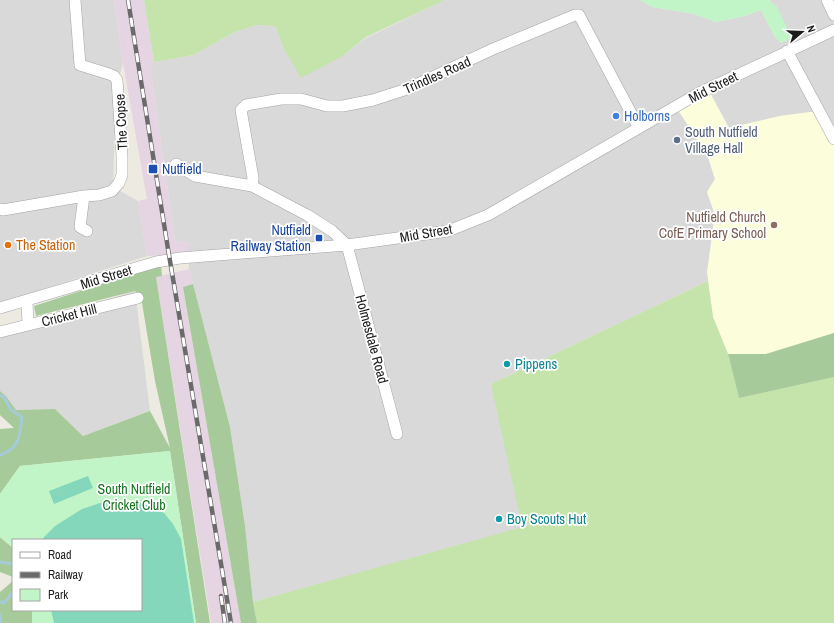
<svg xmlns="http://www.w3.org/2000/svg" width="834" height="623" font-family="'Archivo Narrow',sans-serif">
	<rect width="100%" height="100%" fill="#edeae2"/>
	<path fill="#dad9d9" d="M0,0H114L123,63L116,89L113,187L138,201L147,256L0,303Z
		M445,0H640L652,7L694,14L716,22L745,16L761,10L775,37L777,7L769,0H834V145L818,111L780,116L729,128L708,89L676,107L707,154L715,179L707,192L712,206L714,215L713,228L708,272V281L491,384L530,525L517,531L253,602L245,526L230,427L189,269V243L175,241L150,65L154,62L193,55L235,32L257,25L275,26L284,49L343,56L366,38Z
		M135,291L150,411L83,436L55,409L16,410L6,396L0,391V332Z"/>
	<path fill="#e5d4e2" d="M114,0H144L154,62L150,65L175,241L189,243V254L147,256L138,201L147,199L123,63Z
		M189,269L193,284L183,287L241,623H211L156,277Z"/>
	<path fill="#fbfddb" d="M708,89L729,128L780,116L818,111L834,145V333L766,354H728L713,317L707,272L714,221L713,209L707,192L715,179L707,154L676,107Z"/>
	<path fill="#c5e4ab" d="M144,0H445L366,37L343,56L301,78L284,49L275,26L257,25L235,32L193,55L154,62Z
		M708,281L713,317L728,354L739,398L834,377V623H257L253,602L530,525L520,517L491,384Z"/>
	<path fill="#a6ca99" d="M161,265L162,276L156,277L210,623H196L170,451L20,466L0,494V429L14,428L0,415V391L6,396L16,410L55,409L83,436L150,411L170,448L155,381L141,297L135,291L36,316L34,306Z
		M193,284L230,427L245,526L253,602L257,623H241L183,287Z
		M834,333V377L739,398L728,354H766Z
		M0,537L13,548V577L0,572Z
		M13,581V610H32V623H0V592Z"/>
	<path fill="#c1f5c7" d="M640,0H769L777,7L792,38L781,43L775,37L761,10L745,16L716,22L694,14L652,7Z
		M170,451L196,623H32V610H141V540H13V548L0,537V494L20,466Z"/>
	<path fill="#84d7ba" d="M88,476L93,488L54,504L49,491Z
		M135,501L152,507L164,513L173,524L181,539L194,623H54L51,610H141V540H43L44,537L55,526L82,509L100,503Z"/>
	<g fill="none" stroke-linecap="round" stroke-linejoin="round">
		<path stroke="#a5cbd8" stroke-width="3" d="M0,395L4,397L11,410L22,417C20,436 20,448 0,455
			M0,562L13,564
			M0,602L4,603L13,592
			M0,615L1,623"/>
		<g stroke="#a3a3a3" stroke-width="12">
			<path id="minor" d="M827,0L834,15
				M787,51L834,139
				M176,164L195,176L252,186L307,215L332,231L347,245L397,434
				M252,186L253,178L241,110L246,105L281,99H301L327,106H343L373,100L407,89L493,49L575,15H579L639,128
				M84,196L80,227L87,231
				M0,209L3,210L84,196L99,195L112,191L119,183L122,175V155L117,80L114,76L109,74L80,65L75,0
				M27,301L28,325
				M0,308L156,262L180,258L347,245L448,231L488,215L701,92L834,30
				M0,332L138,298"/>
		</g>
		<use href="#minor" stroke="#fff" stroke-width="11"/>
		<g stroke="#6a6a6a" stroke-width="4.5">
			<path id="rail" d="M128,0L168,249L231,623
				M221,596L225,623"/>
		</g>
		<use href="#rail" stroke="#fff" stroke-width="3" stroke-dasharray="9" stroke-linecap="butt"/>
	</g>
	<circle fill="#3f7fe0" stroke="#fff" stroke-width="1.5" cx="616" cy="116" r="4"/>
	<circle fill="#5c6f8a" stroke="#fff" stroke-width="1.5" cx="677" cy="140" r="4"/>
	<g fill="#1a4fb4" stroke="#fff" stroke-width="1.5">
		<rect x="148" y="164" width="10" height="10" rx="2"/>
		<rect x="315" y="234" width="8" height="8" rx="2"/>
	</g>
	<circle fill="#8d6e63" stroke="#fff" stroke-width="1.5" cx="774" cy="225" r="4"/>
	<circle fill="#e8710a" stroke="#fff" stroke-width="1.5" cx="8" cy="245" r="4"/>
	<g fill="#0f9aa8" stroke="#fff" stroke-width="1.5">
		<circle cx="507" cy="364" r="4"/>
		<circle cx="499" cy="519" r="4"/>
	</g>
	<g text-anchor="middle" stroke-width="3.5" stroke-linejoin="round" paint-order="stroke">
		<g font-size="14" fill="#1c1c1c" stroke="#fff">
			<text transform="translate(437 75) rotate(-24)" y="5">Trindles Road</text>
			<text transform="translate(713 87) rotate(-27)" y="5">Mid Street</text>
			<text transform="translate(121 122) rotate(-93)" y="5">The Copse</text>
			<text transform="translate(426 233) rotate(-10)" y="5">Mid Street</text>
			<text transform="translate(106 277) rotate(-17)" y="5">Mid Street</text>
			<text transform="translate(69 315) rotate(-14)" y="5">Cricket Hill</text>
			<text transform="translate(372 339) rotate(75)" y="5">Holmesdale Road</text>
		</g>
		<g font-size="14" fill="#366cbe" stroke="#fff" text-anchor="start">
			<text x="624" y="121">Holborns</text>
		</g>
		<g font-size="14" fill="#4e5e75" stroke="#fff" text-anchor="start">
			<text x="685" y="137">South Nutfield<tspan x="685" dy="16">Village Hall</tspan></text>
		</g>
		<g font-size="14" fill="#164399" stroke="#fff" text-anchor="start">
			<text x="162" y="174">Nutfield</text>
			<text x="311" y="235" text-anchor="end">Nutfield<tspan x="311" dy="16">Railway Station</tspan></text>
		</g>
		<g font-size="14" fill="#785e54" stroke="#fff" text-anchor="end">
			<text x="766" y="222">Nutfield Church<tspan x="766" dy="16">CofE Primary School</tspan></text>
		</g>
		<g font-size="14" fill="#c56008" stroke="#fff" text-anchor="start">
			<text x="16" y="250">The Station</text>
		</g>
		<g font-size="14" fill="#0d838f" stroke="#fff" text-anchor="start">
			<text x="515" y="369">Pippens</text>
			<text x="507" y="524">Boy Scouts Hut</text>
		</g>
		<g font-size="14" fill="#12721d" stroke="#fff">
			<text x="134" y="494">South Nutfield<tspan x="134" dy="16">Cricket Club</tspan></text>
		</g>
	</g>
	<rect x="12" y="539" width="130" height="72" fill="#ffffff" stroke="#a4a4a4"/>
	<rect x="20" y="552" width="20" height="6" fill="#ffffff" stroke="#a4a4a4"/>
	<text x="48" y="559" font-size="12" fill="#1c1c1c">Road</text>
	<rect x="20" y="572" width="20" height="6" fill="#6a6a6a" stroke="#a4a4a4"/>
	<text x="48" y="579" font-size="12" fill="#1c1c1c">Railway</text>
	<rect x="20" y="589" width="20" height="12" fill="#c1f5c7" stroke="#a4a4a4"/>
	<text x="48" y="599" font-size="12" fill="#1c1c1c">Park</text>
	<g transform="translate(802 32) rotate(71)" stroke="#ffffff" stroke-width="3" paint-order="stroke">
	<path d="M0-3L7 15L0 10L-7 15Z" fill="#1c1c1c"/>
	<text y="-6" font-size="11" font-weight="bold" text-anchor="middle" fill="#1c1c1c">N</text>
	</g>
</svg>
